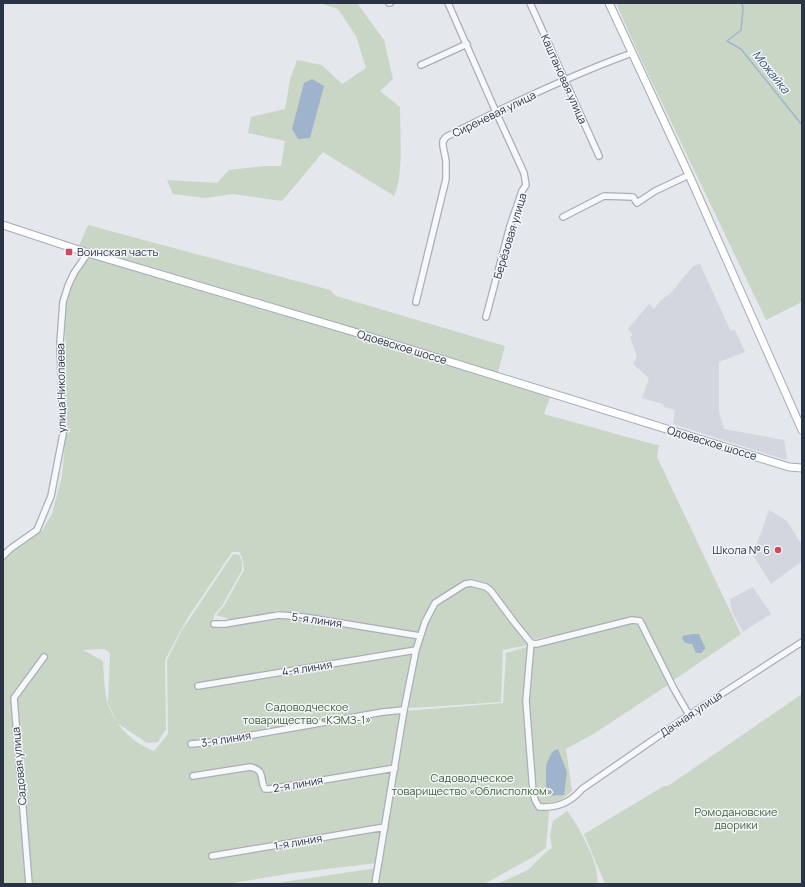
<svg xmlns="http://www.w3.org/2000/svg" width="805" height="887" font-family="Manrope,sans-serif">
	<rect width="100%" height="100%" fill="#e4e7ec"/>
	<path fill="#d2d6de" d="M700,264L730,330H735L745,352L719,362V412L724,429L784,440L787,457L786,460L673,424L675,410L664,407L663,404L642,398L649,378L633,364L637,356L630,337L633,335L628,329L649,304L654,309L662,299L670,294L693,266Z
		M769,510L787,521L802,545V561L771,584L753,555Z
		M753,587L771,614L743,632L732,612L730,599Z"/>
	<path fill="#c9d6c5" d="M315,3H357L384,40L393,79L380,91L400,107C400,132 404,174 394,196L323,152L282,201L233,194L205,198L173,194L167,180L217,183L229,170L266,166H281L285,141L248,133L251,117L285,109L290,80L297,60L322,65L342,84L366,68L356,36L338,9L323,4H313Z
		M616,3H802V302L766,320L640,57Z
		M88,225L330,290L336,296L505,346L496,380L550,397L544,414L649,443L659,445L657,457L741,634L671,682L641,618H631L569,633L535,639L528,635L486,585L475,581L462,584L432,604L419,634L275,610L274,614L236,621L216,615L224,606L244,570L242,557L239,552H232L187,619L165,660L166,729L158,742L147,743L117,723L108,703L110,653L104,649L83,650L103,661C104,674 104,692 108,704C115,726 133,743 154,751L168,734L167,660L182,630L233,554L239,555L242,561V570L222,606L214,615L212,626L222,627L280,616L301,617L418,637L377,863L293,873L227,884H3V553L35,527L42,531L52,514L62,476L66,433L65,304L69,286L93,251L79,246Z
		M472,584L488,590L528,645L503,650L501,702L428,707L405,708C411,682 420,619 439,603C448,595 461,589 472,584Z
		M636,622L641,626L668,685L595,733L566,749L572,791L556,804H547L549,812L546,848L533,857L484,884H376L405,711L503,703L506,653L530,646Z
		M802,694V884H605L584,834L664,786H668Z
		M567,811C576,821 593,854 596,868C597,873 597,879 598,884H497L528,870L547,851L552,848L550,836L553,821Z
		M377,868L374,884H270Z"/>
	<path fill="#9fb4cc" d="M312,79L324,86L310,138L298,139L292,129L304,83Z
		M692,634H699L705,647V649L701,653H696L692,644L685,643L682,638L683,636Z
		M558,749L567,772L564,795L546,796V765L552,752Z"/>
	<g fill="none" stroke-linecap="round" stroke-linejoin="round">
		<path stroke="#9fb4cc" stroke-width="1.5" d="M742,3L743,9L741,30L727,41L741,49L802,125"/>
		<g stroke="#a9aeb7" stroke-width="8">
			<path id="minor" d="M389,3H390
				M448,3L496,112L524,173L526,185L522,191L510,226L486,317
				M530,3L599,156
				M421,65L467,44
				M563,217L604,196L633,197L637,203L655,191L689,175
				M416,302L446,179V161L443,146V141L446,137C506,106 569,76 632,53
				M3,556L10,549L37,530L51,496L63,434L60,343L63,302L68,286L74,273L88,253
				M214,624H225L279,615L304,617L420,636
				M531,643L526,701L533,792L535,800L539,807C557,808 570,803 582,789L689,715L802,642
				M198,686L416,650
				M191,744L213,742L383,712L404,710
				M193,776L250,767C266,770 259,779 265,789H269L395,768
				M212,856L385,827
				M29,884L14,698L44,657
				M375,884L404,710L416,650L425,622L435,603L465,584L471,583L486,587L491,591L514,622L531,643L536,644L632,620L640,621L674,689L689,715"/>
		</g>
		<g stroke="#a3abb8" stroke-width="9">
			<path id="major" d="M609,3L689,175L802,430
				M3,225L88,253L351,331L789,467L802,468"/>
		</g>
		<use href="#minor" stroke="#f7f8fa" stroke-width="5.5"/>
		<use href="#major" stroke="#fff" stroke-width="7"/>
	</g>
	<g fill="#d1495b" stroke="#f4f6f9" stroke-width="1.5">
		<rect x="65" y="248" width="8" height="8" rx="2"/>
		<circle cx="778" cy="550" r="4"/>
	</g>
	<g text-anchor="middle" stroke-width="3" stroke-linejoin="round" paint-order="stroke">
		<g font-size="11" fill="#2b3445" stroke="#f4f6f9">
			<text transform="translate(564 79) rotate(66)" y="4">Каштановая улица</text>
			<text transform="translate(494 114) rotate(-26)" y="4">Сиреневая улица</text>
			<text transform="translate(510 236) rotate(-73)" y="4">Берёзовая улица</text>
			<text transform="translate(402 347) rotate(17)" y="4">Одоевское шоссе</text>
			<text transform="translate(61 388) rotate(-91)" y="4">улица Николаева</text>
			<text transform="translate(712 443) rotate(17)" y="4">Одоевское шоссе</text>
			<text transform="translate(317 620) rotate(8)" y="4">5-я линия</text>
			<text transform="translate(307 668) rotate(-9)" y="4">4-я линия</text>
			<text transform="translate(691 714) rotate(-34)" y="4">Дачная улица</text>
			<text transform="translate(226 739) rotate(-9)" y="4">3-я линия</text>
			<text transform="translate(19 766) rotate(-95)" y="4">Садовая улица</text>
			<text transform="translate(298 784) rotate(-10)" y="4">2-я линия</text>
			<text transform="translate(298 842) rotate(-10)" y="4">1-я линия</text>
		</g>
		<g font-size="11" fill="#2b3445" stroke="#f4f6f9" text-anchor="start">
			<text x="77" y="256">Воинская часть</text>
			<text x="770" y="554" text-anchor="end">Школа № 6</text>
		</g>
		<g font-size="11" fill="#3f6138" stroke="#f4f6f9">
			<text x="307" y="711">Садоводческое<tspan x="307" dy="13">товарищество «КЭМЗ-1»</tspan></text>
			<text x="472" y="782">Садоводческое<tspan x="472" dy="13">товарищество «Облисполком»</tspan></text>
			<text x="736" y="816">Ромодановские<tspan x="736" dy="13">дворики</tspan></text>
		</g>
		<g font-size="12" font-style="italic" fill="#34527a" stroke="#f4f6f9">
			<text transform="translate(771 72) rotate(51)" y="4">Можайка</text>
		</g>
	</g>
	<rect width="805" height="887" fill="none" stroke="#2b3445" stroke-width="8"/>
</svg>
